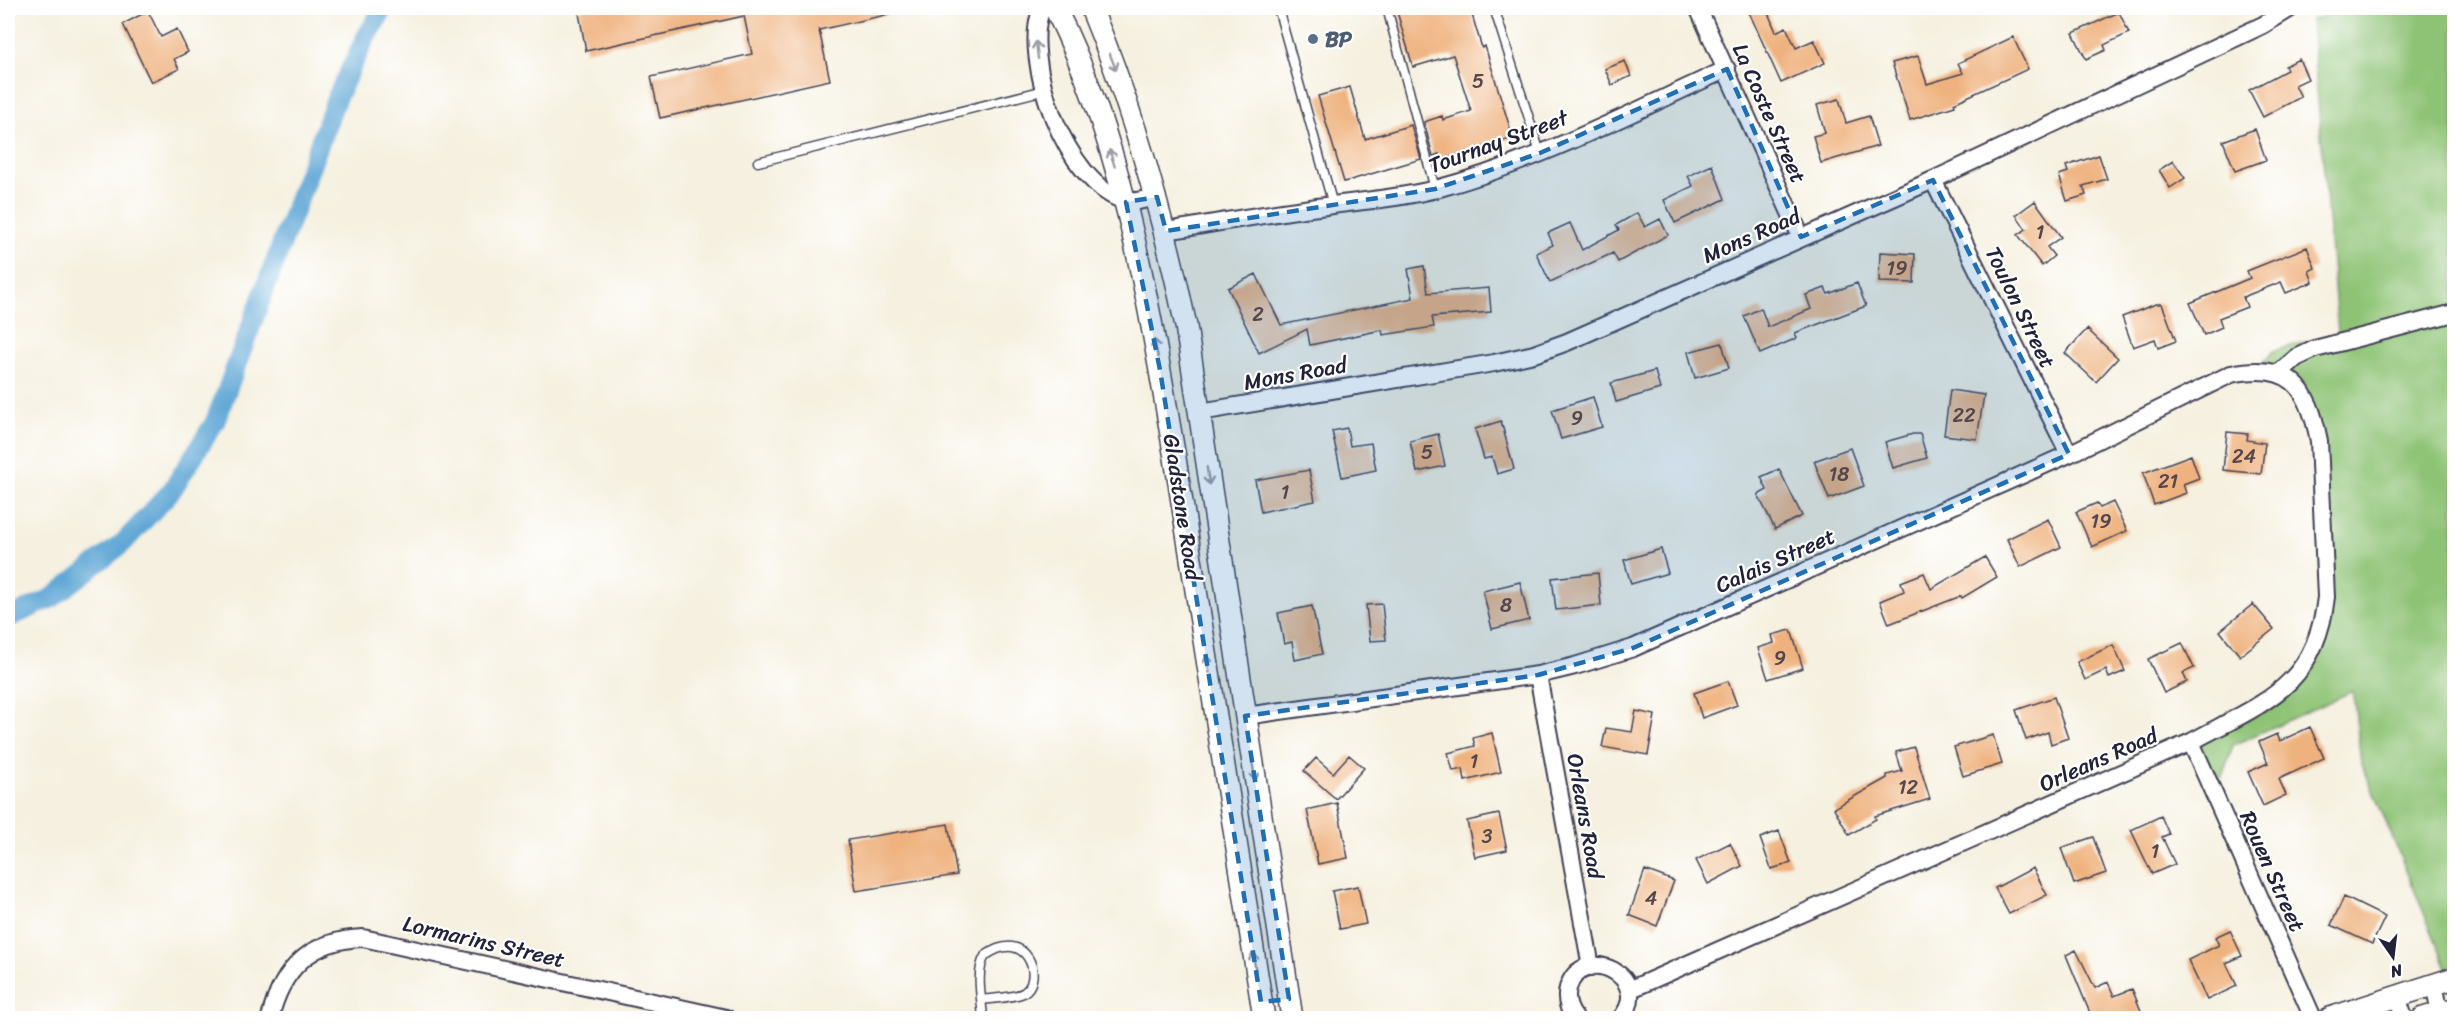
<svg xmlns="http://www.w3.org/2000/svg" width="2462" height="1026" font-family="Sriracha,sans-serif">
	<rect width="100%" height="100%" fill="#fff"/>
	<filter id="ink" filterUnits="userSpaceOnUse"><feTurbulence type="fractalNoise" baseFrequency=".0167" numOctaves="2"/><feDisplacementMap in="SourceGraphic" scale="12" xChannelSelector="R" yChannelSelector="G"/><feConvolveMatrix kernelMatrix="1 2 1 2 8 2 1 2 1" color-interpolation-filters="sRGB"/></filter>
	<filter id="wash" filterUnits="userSpaceOnUse"><feTurbulence type="fractalNoise" baseFrequency=".008" numOctaves="4" result="noise"/><feDisplacementMap in="SourceGraphic" scale="24" xChannelSelector="R" yChannelSelector="G"/><feGaussianBlur stdDeviation="1.35" result="paint"/><feColorMatrix in="noise" values="0 0 0 0 0 0 0 0 0 0 0 0 0 0 0 0 0 1.4 0 .05"/><feComposite in="paint" operator="in"/></filter>
	<g filter="url(#wash)">
		<rect width="100%" height="100%" fill="#f5f0df"/>
		<path fill="#8ec374" stroke="#587258" stroke-width="1.5" d="M2350,8H2454V971L2449,973L2361,762L2353,691L2233,745L2222,777L2217,780L2200,742L2271,709L2298,679L2323,629L2317,423L2280,366L2263,363L2273,351L2338,333L2311,20Z"/>
		<g fill="none" stroke-linecap="round" stroke-linejoin="round">
			<path stroke="#60a7d6" stroke-width="20" d="M8,618L52,598L123,543L172,490L215,422L336,99L366,37L384,8"/>
		</g>
		<g id="blocks">
			<path fill="#efb27f" d="M578,8H889L890,14L819,30L830,80L660,118L651,77L752,54L744,16L586,51Z
				M1396,8H1470L1482,48L1485,46L1513,138L1441,160L1439,154L1433,156L1424,122L1442,116L1443,120L1471,111L1453,55L1413,67Z
				M1747,8H1766L1776,32L1786,27L1796,48L1814,40L1825,63L1781,83Z
				M148,11L161,37L177,29L188,52L174,59L179,69L151,82L123,24Z
				M2119,12L2129,33L2104,45L2106,50L2086,59L2073,33Z
				M2013,37L2028,69L1954,103L1955,106L1910,120L1892,63L1918,56L1927,84L1963,73L1958,63Z
				M2299,59L2308,79L2295,85L2301,97L2263,117L2249,90L2287,70L2285,66Z
				M1625,61L1631,76L1612,85L1605,69Z
				M1350,87L1365,139L1411,125L1421,159L1344,182L1318,96Z
				M1839,99L1846,123L1869,116L1878,146L1821,163L1813,136L1825,133L1817,105Z
				M2255,129L2266,160L2235,171L2223,141Z
				M2099,155L2107,179L2083,186L2086,195L2067,201L2059,175L2068,172L2066,166Z
				M2173,161L2185,178L2170,188L2159,170Z
				M1712,165L1725,199L1675,223L1664,200L1693,186L1688,176Z
				M2035,201L2061,237L2047,247L2054,256L2042,266L2018,235L2026,229L2016,215Z
				M1637,213L1645,227L1660,219L1668,235L1618,262L1613,253L1550,282L1536,253L1553,245L1548,233L1570,223L1582,250L1619,230L1616,225Z
				M2307,247L2315,268L2309,271L2313,282L2286,293L2281,282L2243,297L2247,307L2219,318L2222,327L2204,335L2190,303L2250,278L2247,271Z
				M1880,252L1915,254L1914,283L1879,282Z
				M1424,266L1428,293L1489,288L1491,312L1432,317L1434,327L1383,335L1382,330L1310,345L1307,329L1259,353L1228,288L1256,274L1281,325L1413,298L1408,269Z
				M1857,283L1866,306L1795,333L1797,338L1760,354L1744,316L1761,308L1768,327L1811,309L1806,295L1825,288L1828,294Z
				M2156,304H2162L2176,341L2158,348L2155,339L2133,347L2122,317Z
				M2087,329L2118,358L2096,382L2065,353Z
				M1722,343L1729,368L1695,378L1688,352Z
				M1655,371L1660,389L1616,402L1611,383Z
				M1950,390L1984,395L1977,439L1944,435Z
				M1593,397L1602,427L1561,439L1552,410Z
				M1501,421L1514,469L1497,474L1492,457L1484,459L1475,429Z
				M1347,428L1350,446L1371,443L1376,470L1342,477L1332,431Z
				M2227,432L2248,434L2247,440L2265,443L2261,474L2223,470Z
				M1438,434L1445,466L1417,472L1410,441Z
				M1913,434H1920L1927,458L1893,468L1885,442Z
				M1850,448L1864,486L1829,499L1814,461Z
				M2191,455L2199,478L2183,484L2186,493L2154,505L2143,473Z
				M1779,469L1802,516L1775,529L1758,495L1767,490L1761,477Z
				M1309,470L1315,501L1261,512L1255,480Z
				M2113,502L2127,531L2092,547L2076,512L2097,503L2100,508Z
				M2048,519L2061,547L2020,567L2007,539Z
				M1661,549L1668,573L1631,584L1624,560Z
				M1985,557L1997,577L1962,598L1961,596L1889,624L1880,601L1904,591L1901,582L1924,573L1931,589Z
				M1598,573L1601,605L1556,610L1552,578Z
				M1520,582L1529,620L1492,629L1483,591Z
				M1382,604L1386,640L1370,641L1366,605Z
				M2253,604L2274,629L2240,656L2220,631Z
				M1312,606L1322,654L1295,660L1292,642L1284,644L1278,613Z
				M1791,630L1803,668L1768,679L1758,648L1774,643L1772,635Z
				M2182,643L2194,668L2183,673L2187,682L2164,693L2148,659Z
				M2113,645L2125,671L2109,678L2106,670L2085,680L2077,662Z
				M1728,681L1737,705L1702,718L1694,693Z
				M2054,697L2068,738L2051,744L2048,732L2026,740L2016,710Z
				M1636,711L1655,715L1648,755L1602,747L1606,728L1632,732Z
				M2310,727L2324,758L2279,779L2286,795L2263,806L2248,772L2268,763L2259,742L2277,734L2280,741Z
				M1492,733L1501,772L1465,781L1463,769L1453,771L1448,753L1475,746L1473,738Z
				M1993,735L2002,764L1963,776L1954,747Z
				M1914,747L1930,799L1875,816L1876,819L1849,835L1834,808L1887,778V775L1902,771L1896,752Z
				M1349,755L1364,768L1336,799L1304,771L1316,758L1333,773Z
				M1337,803L1348,858L1318,864L1307,810Z
				M1499,814L1507,850L1475,857L1467,821Z
				M2161,816L2169,834L2162,837L2175,864L2152,874L2131,830Z
				M948,824L957,875L856,891L848,840Z
				M1779,831L1791,863L1771,869L1760,838Z
				M2093,837L2106,873L2074,884L2061,848Z
				M1730,843L1742,866L1708,884L1696,860Z
				M2033,868L2047,895L2009,914L1995,888Z
				M1645,870L1674,881L1657,926L1629,915Z
				M1358,886L1366,924L1340,929L1332,891Z
				M2344,897L2385,917L2372,944L2331,925Z
				M2230,930L2242,956L2226,963L2237,986L2207,1000L2188,960L2219,945L2215,937Z
				M2076,950L2095,988L2108,982L2114,996L2132,989L2144,1018H2108L2106,1014L2092,1018L2066,955Z"/>
		</g>
	</g>
	<g filter="url(#ink)">
		<use href="#blocks" fill-opacity="0" stroke="#424154" stroke-width="1.5"/>
		<g fill="none" stroke-linecap="round" stroke-linejoin="round">
			<g stroke="#424154" stroke-width="11">
				<path id="service" d="M1278,8L1333,205
					M1387,8L1435,189
					M1494,8L1540,153
					M758,162L1045,90
					M982,1000C994,998 1013,998 1023,993C1045,981 1028,925 985,956C975,973 982,1000 983,1018"/>
			</g>
			<g stroke="#424154" stroke-width="20">
				<path id="minor" d="M1042,8C1020,59 1067,185 1125,201C1133,204 1148,198 1157,197
					M1698,8L1801,237
					M1933,180L2069,454
					M1166,231C1221,222 1277,212 1333,205C1368,200 1402,198 1436,189C1537,162 1632,112 1727,69
					M2280,372L2296,358L2315,349L2454,313
					M1200,412L1494,363L1534,354L1567,342L1933,180L2263,25L2291,8
					M1538,675L1591,967
					M1245,716L1538,675L1575,666L1633,648L2069,454L2231,374C2290,362 2308,385 2319,441L2326,597C2316,688 2262,703 2191,742L1629,990
					M2191,742L2313,1018
					M2434,984L2441,1018
					M2397,996L2404,1018
					M270,1018C282,968 311,940 363,938L726,1018
					M1575,1018C1568,1009 1565,1000 1568,988C1583,940 1655,979 1621,1018"/>
			</g>
			<g stroke="#424154" stroke-width="24">
				<path id="tertiary" d="M1055,8C1125,147 1149,307 1175,458C1206,645 1233,832 1264,1018
					M1091,8C1134,111 1163,216 1186,326L1292,1018
					M2330,1018L2454,978
					M2423,1018L2454,1009"/>
			</g>
			<use href="#service" stroke="#fff" stroke-width="8"/>
			<use href="#minor" stroke="#fff" stroke-width="16"/>
			<use href="#tertiary" stroke="#fff" stroke-width="21"/>
		</g>
		<defs><path id="oneway-shaft" d="M-6 0H5M1.5-3L5.5 0L1.5 3" fill="none" stroke-width="1.6" stroke-linecap="round" stroke-linejoin="round" transform="scale(1.5)"/></defs>
		<g stroke="#9c9ca7">
			<use href="#oneway-shaft" transform="translate(1037 50) rotate(-97)"/>
			<use href="#oneway-shaft" transform="translate(1113 62) rotate(68)"/>
			<use href="#oneway-shaft" transform="translate(1112 158) rotate(-108)"/>
			<use href="#oneway-shaft" transform="translate(1156 348) rotate(-102)"/>
			<use href="#oneway-shaft" transform="translate(1208 476) rotate(82)"/>
			<use href="#oneway-shaft" transform="translate(1208 664) rotate(-99)"/>
			<use href="#oneway-shaft" transform="translate(1254 772) rotate(82)"/>
			<use href="#oneway-shaft" transform="translate(1254 961) rotate(-100)"/>
		</g>
	</g>
	<path fill="#1f6fb2" fill-opacity="0.2" stroke="#1f6fb2" stroke-width="4.5" stroke-dasharray="12 8" stroke-linejoin="round" d="M1727,69L1801,237L1933,180L2069,454L1633,648L1538,675L1245,716L1289,999L1261,1002L1160,370L1126,202L1157,197L1166,231L1435,189L1540,153Z"/>
	<circle fill="#5c6f8a" stroke="#fff" stroke-width="2" cx="1313" cy="39" r="6"/>
	<g text-anchor="middle" stroke-width="4.5" stroke-linejoin="round" paint-order="stroke">
		<g font-size="20" fill="#55464c">
			<text x="1478" y="88">5</text>
			<text x="2040" y="239">1</text>
			<text x="1897" y="275">19</text>
			<text x="1258" y="321">2</text>
			<text x="1964" y="422">22</text>
			<text x="1577" y="425">9</text>
			<text x="1427" y="459">5</text>
			<text x="2244" y="463">24</text>
			<text x="1839" y="481">18</text>
			<text x="2168" y="488">21</text>
			<text x="1285" y="499">1</text>
			<text x="2101" y="528">19</text>
			<text x="1506" y="612">8</text>
			<text x="1780" y="665">9</text>
			<text x="1474" y="768">1</text>
			<text x="1908" y="794">12</text>
			<text x="1487" y="843">3</text>
			<text x="2155" y="858">1</text>
			<text x="1651" y="905">4</text>
		</g>
		<g font-size="22" font-weight="bold" fill="#4e5e75" stroke="#fff" text-anchor="start">
			<text x="1325" y="47">BP</text>
		</g>
		<g font-size="22" fill="#22223b" stroke="#fff">
			<text transform="translate(1770 113) rotate(66)" y="8">La Coste Street</text>
			<text transform="translate(1498 141) rotate(-20)" y="8">Tournay Street</text>
			<text transform="translate(1751 235) rotate(-24)" y="8">Mons Road</text>
			<text transform="translate(2021 307) rotate(64)" y="8">Toulon Street</text>
			<text transform="translate(1295 373) rotate(-10)" y="8">Mons Road</text>
			<text transform="translate(1183 507) rotate(81)" y="8">Gladstone Road</text>
			<text transform="translate(1775 560) rotate(-24)" y="8">Calais Street</text>
			<text transform="translate(2098 759) rotate(-24)" y="8">Orleans Road</text>
			<text transform="translate(1586 816) rotate(80)" y="8">Orleans Road</text>
			<text transform="translate(2273 871) rotate(66)" y="8">Rouen Street</text>
			<text transform="translate(484 941) rotate(13)" y="8">Lormarins Street</text>
		</g>
	</g>
	<rect width="2462" height="1026" fill="none" stroke="#fff" stroke-width="30"/>
	<g transform="translate(2393 957) rotate(166)" stroke="#ffffff" stroke-width="4.5" paint-order="stroke">
	<path d="M0-4.5L10 22L0 15L-10 22Z" fill="#22223b"/>
	<text y="-9" font-size="16" font-weight="bold" text-anchor="middle" fill="#22223b">N</text>
	</g>
</svg>
